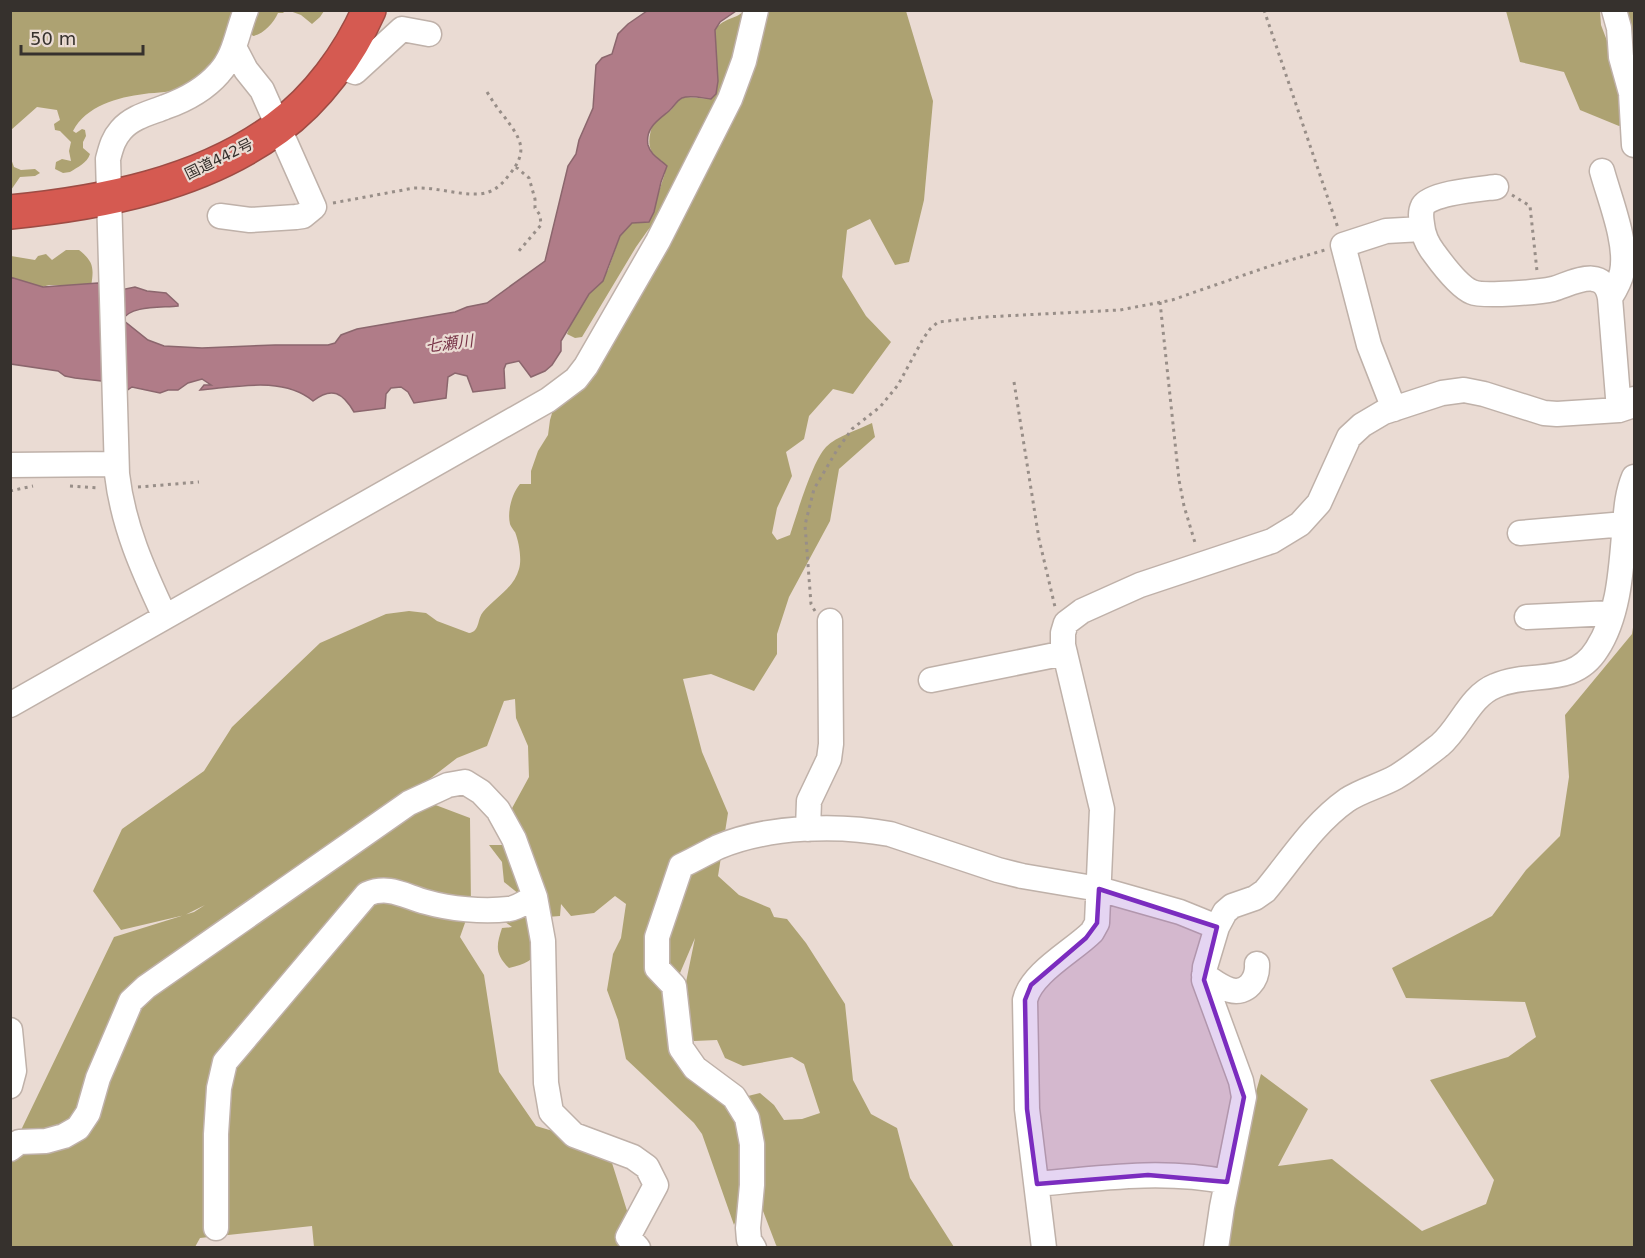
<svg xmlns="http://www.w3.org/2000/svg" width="1645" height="1258" font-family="'DejaVu Sans','Noto Sans JP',sans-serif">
	<rect width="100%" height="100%" fill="#eadbd3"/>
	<path fill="#ada272" d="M11,11H249C233,36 213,73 184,87C173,93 157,92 144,94C118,97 86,106 73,131L76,133L82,129L85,130L86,136L83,142V148L90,154C87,163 78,167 70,172L63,173L55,169L56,162L62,159L71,161L69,151L71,142L60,131L55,130L54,124L60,120L57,110L37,107L11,130Z
		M259,11H285L283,13H278C274,22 264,34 253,36L247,29Z
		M290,11H324L320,17L312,24L301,15Z
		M744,11H906L933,101L924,200L909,262L895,265L870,219L847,230L842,277L866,316L891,342L853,394L833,389L809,416L804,439L786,452L792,476L777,508L772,533L777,540L790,535C797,514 812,462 826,447C837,436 858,430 872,423L875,437L839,469L830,521L789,597L777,634V654L754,691L711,674L683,679L702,752L728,813L718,876L739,895L770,908L774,917L787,919L806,943L845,1004L853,1080L871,1114L897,1128L910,1178L954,1247L778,1248L776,1245L763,1211L762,1181L744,1097L760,1093L774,1105L784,1120L802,1119L820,1113L804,1064L792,1057L743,1066L725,1058L717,1040L694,1041L691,1038L685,987L695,938L671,994L668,1015L731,1104L741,1136V1207L734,1225L702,1134L694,1123L626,1059L618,1020L607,990L613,954L621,938L626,904L615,896L594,913L571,916L561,904L560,916L547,917C542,947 542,961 509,968C495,954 496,946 502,928L512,927L501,919L519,894L504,882L502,862L489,845H504L511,810L529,777L528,746L516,718L515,699L504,701L487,746L457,758L409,795L470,818L471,906L460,937L484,975L499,1072L536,1126L607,1147L634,1233L646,1247H314L312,1226L200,1238L195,1247H11L10,1153L114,937L194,912L205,905L185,915L121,930L93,891L122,829L204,771L232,727L320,643L386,614L409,611L426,613L437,621L469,633C480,632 477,619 483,612C495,598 514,588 519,569C522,559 519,542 515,532C514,531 510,525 510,524C507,512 512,493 520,484H531V471L538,451L548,435L550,420L553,410L656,222L648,230L636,247L582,337L575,338L567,334L578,302L608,270L620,236L632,223L649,222L665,173L662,161C645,152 648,137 654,121L671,110L680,99L686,97L711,99L718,81L715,30C724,17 735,20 744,11Z
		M1506,11H1600L1601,25L1615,62L1629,123L1619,126L1580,110L1564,72L1520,62Z
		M1621,11H1634V57Z
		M10,156L14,167L21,170L35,169L40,173L35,176L20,177L11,190Z
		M66,250H79C94,262 94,268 91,287L49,285L42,287L11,278V256L35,260L38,256L46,254L52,260Z
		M1634,621V1237L1633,1247L1225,1248L1233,1174L1261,1074L1308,1109L1278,1166L1332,1159L1422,1231L1486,1204L1494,1180L1430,1080L1508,1057L1536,1037L1525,1002L1406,998L1392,968L1492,916L1526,870L1560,836L1569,777L1565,715L1632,634Z"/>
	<path fill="#b07c88" stroke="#8b666d" stroke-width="1.5" d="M647,11H736L720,22L715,30L718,81L716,94L711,99C702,98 690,95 682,98C676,101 674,107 669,111C658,120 645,128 648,145C651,156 660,159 667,166L661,182L654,212L649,222L632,223L620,236L603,281L589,294L561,341V351L552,365L545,371L531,377L519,361L506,364L504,369L505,388L473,392L467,376L455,373L448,377L446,398L414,403L408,392L401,387L391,388L386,394L385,408L354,412C343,393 332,386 313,401C283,376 236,387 200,390L204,385H211L202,379L188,383L178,390H168L160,393L132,387L123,393L119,383L75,378L65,376L58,371L11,364L10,277L43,287L98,283L116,291L135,287L147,291L166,293L178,304V306C163,308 129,305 123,320L148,340L164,346L202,348L275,345H328L335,343L341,335L357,329L455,312L467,307L487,303L545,261L568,166L576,154L579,140L593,108L596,65L602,58L612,54L618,34L628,24Z"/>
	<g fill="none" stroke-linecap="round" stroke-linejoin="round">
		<g stroke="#bfb1a9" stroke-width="27">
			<path id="minor" d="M1614,10L1619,28L1621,57L1631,93L1634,145
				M337,65L355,72L402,29L429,34
				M1602,171C1610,200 1628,244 1622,272C1620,282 1615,290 1610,298
				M1496,187C1481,189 1430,193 1423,206C1420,212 1421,218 1422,224C1423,235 1427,244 1434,253C1442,264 1459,287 1472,292C1483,297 1540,292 1553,289C1571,284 1604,264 1610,298L1619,410
				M220,216L250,220L296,217L303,216L314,207L262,90L246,70L234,47
				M1394,409L1369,345L1343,245L1386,231L1422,229
				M10,465L116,464
				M1520,533L1625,524
				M165,617C143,570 123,526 117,474L108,159C111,148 113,139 121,130C132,117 150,113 165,107C185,100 205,89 219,73C235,56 237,32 246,10
				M1527,617L1612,613
				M931,680L1065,653
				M10,705L548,400L576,379L586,366L658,241L730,99L744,61L756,10
				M808,829L809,801L829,759L831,744L830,621
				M1204,975C1212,980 1220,987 1230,990C1247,995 1258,979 1257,964
				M10,1030L14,1071L10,1086
				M10,1149L19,1142L46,1141L64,1136L78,1128L88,1113L98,1078L131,1001L146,987L409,803L448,785L465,782L481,792L498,810L514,839L535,897L543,941L546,1083L551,1112L574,1135L633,1157L647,1167L656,1185L628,1237L638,1248
				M1037,1184C1101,1178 1164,1169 1227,1182
				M216,1228V1134L219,1088L225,1062L367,894C389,885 404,896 426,902C450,909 483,912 509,909C518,908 527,901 535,897
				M754,1248L749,1240L748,1228L752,1185V1144L747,1118L734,1097L695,1068L681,1048L674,986L657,968V937L681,866C694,860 706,853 718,847C768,826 838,824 890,834L998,870L1022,876L1099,889L1180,912L1217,927
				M1044,1248L1027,1109L1025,1000C1031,973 1073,951 1092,932L1097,923L1102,809L1063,645V633L1066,623L1082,611L1140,585L1272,541L1300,524L1319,503L1349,437L1362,425L1384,412L1442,393L1464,390L1484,394L1544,413L1557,414L1619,410L1631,406L1634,399
				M1216,1248L1222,1207L1244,1097L1241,1081L1204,980L1205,967L1217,927L1225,912L1232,906L1255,898L1265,891C1291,860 1313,824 1347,800C1362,790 1380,786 1396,777C1411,768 1426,756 1440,745C1460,728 1470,696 1495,686C1531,670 1573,688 1597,649C1618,617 1621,572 1624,535C1626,515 1626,496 1634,477"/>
		</g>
		<g stroke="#9d4c44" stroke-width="36">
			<path id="highway" d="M10,212C102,203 201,184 277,128C317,99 349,55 369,10"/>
		</g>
		<path stroke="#988e88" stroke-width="3" stroke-dasharray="3 4.5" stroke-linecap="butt" d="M1264,10L1338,228
			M516,167L529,178L535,199V208L540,215L541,225L518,252
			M1512,195L1530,206L1537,271
			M333,203L414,188C436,187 457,195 479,194C492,193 501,186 509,175C530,150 520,138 503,115C497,108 492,100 487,92
			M1160,302L1179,480L1184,506L1196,546
			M1014,382L1039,539L1055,607
			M70,486L99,488
			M138,487L199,482
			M10,491L33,486
			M815,611L811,604L805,525L814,489L837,450L852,429L880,407L898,385L923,339L930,329L938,322L984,317L1120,310L1172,300L1270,266L1325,250"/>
		<use href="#minor" stroke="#fff" stroke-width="24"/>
		<use href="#highway" stroke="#d55a51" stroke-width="33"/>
	</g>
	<path fill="#7b2cbf" fill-opacity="0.2" stroke="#7b2cbf" stroke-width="4.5" stroke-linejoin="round" d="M1099,889L1217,927L1204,980L1244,1097L1227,1182L1148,1175L1037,1184L1027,1109L1025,1000L1031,985L1086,938L1097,923Z"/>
	<g text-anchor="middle" stroke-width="4.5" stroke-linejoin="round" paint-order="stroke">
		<g font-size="15" fill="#36312d" stroke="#eadbd3">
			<text transform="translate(219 159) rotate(-26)" y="5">国道442号</text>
		</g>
		<g font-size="16" font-style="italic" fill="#793649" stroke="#eadbd3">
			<text transform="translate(449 343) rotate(-7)" y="6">七瀬川</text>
		</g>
	</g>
	<rect width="1645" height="1258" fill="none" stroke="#36312d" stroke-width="24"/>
	<path d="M21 45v9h122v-9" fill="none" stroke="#36312d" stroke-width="3"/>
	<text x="30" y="45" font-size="18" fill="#36312d" stroke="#eadbd3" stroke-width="4.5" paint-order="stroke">50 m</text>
</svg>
